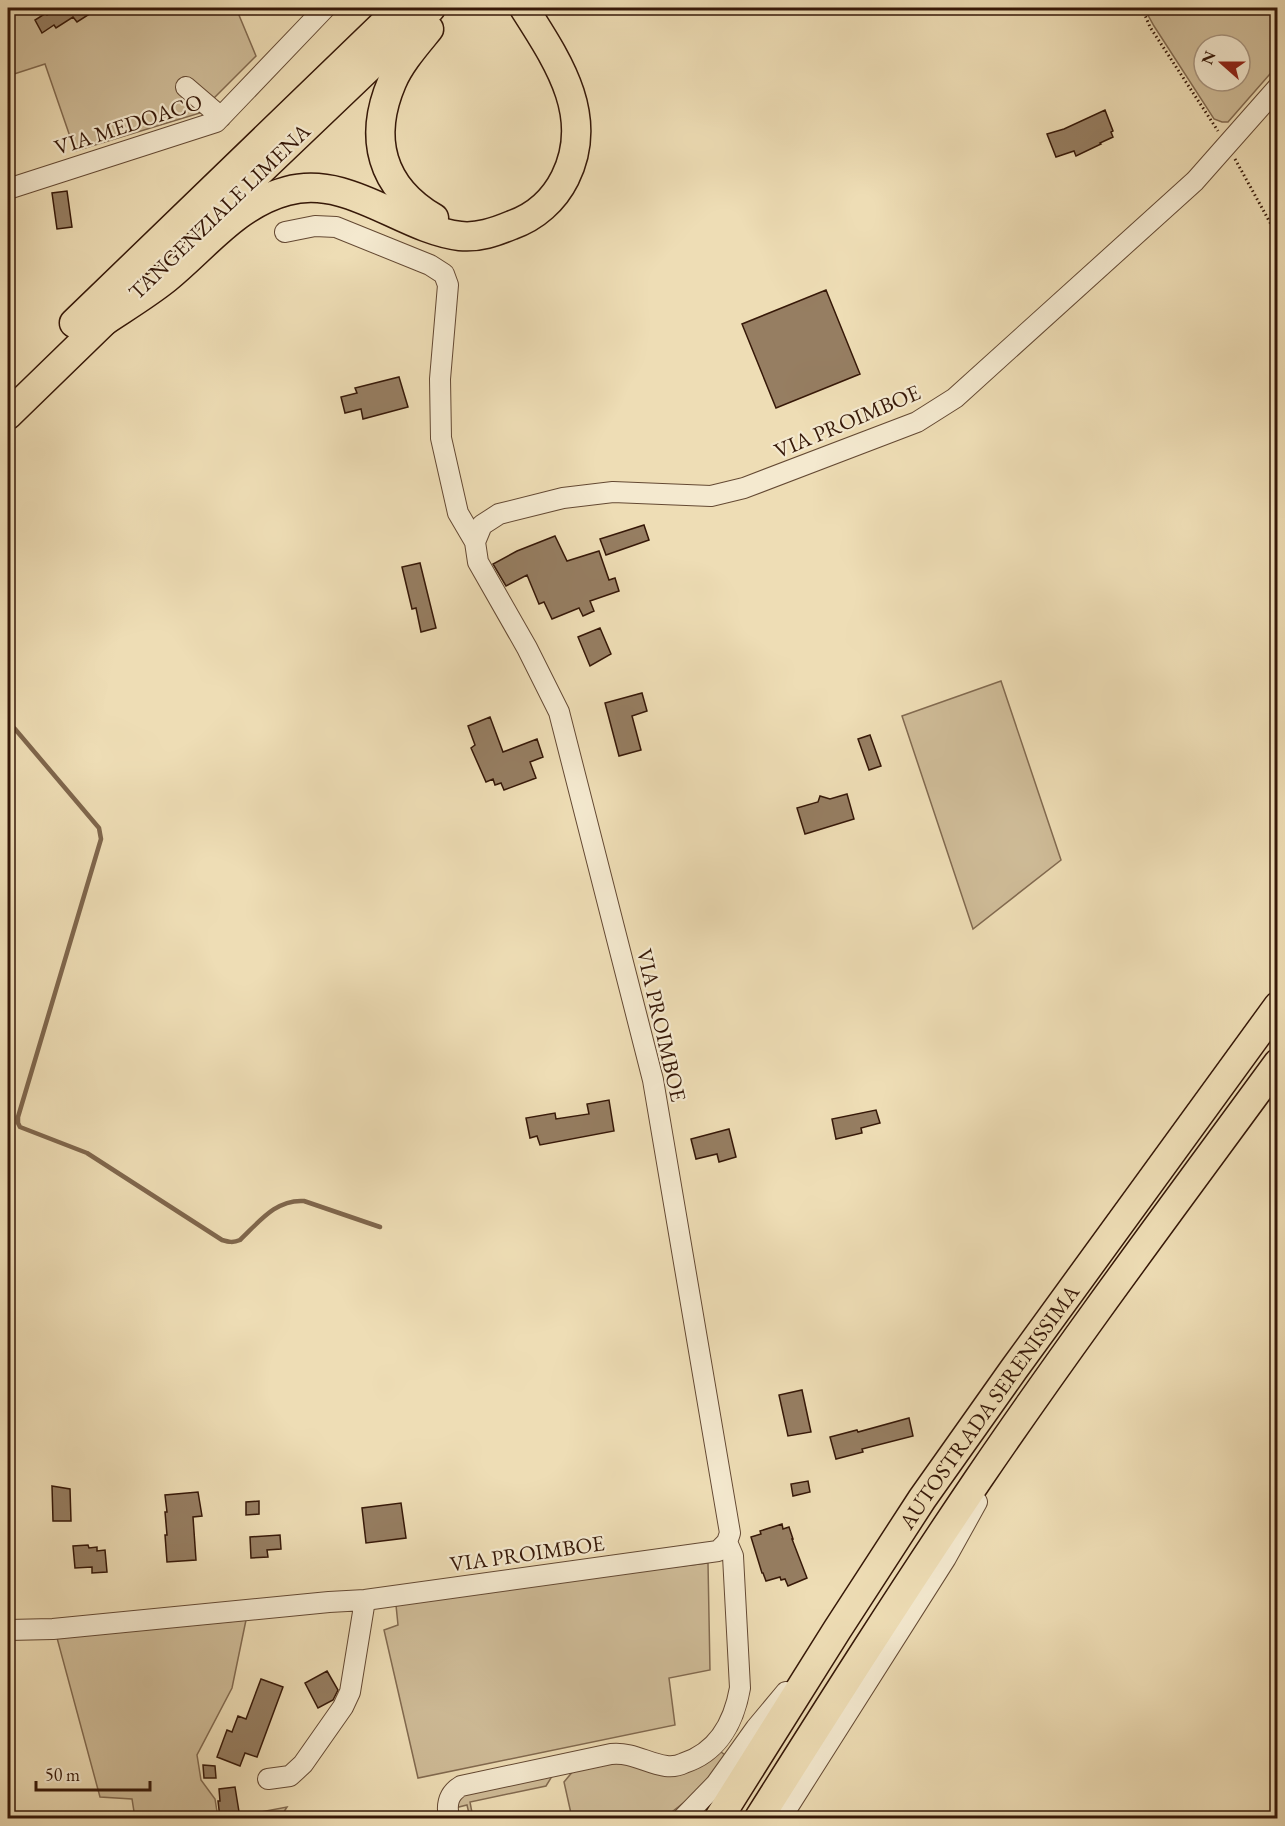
<svg xmlns="http://www.w3.org/2000/svg" width="1285" height="1826" font-family="'EB Garamond',serif">
	<rect width="100%" height="100%" fill="#eeddb5"/>
	<filter id="stains"><feTurbulence type="fractalNoise" baseFrequency=".00333" numOctaves="4"/><feColorMatrix values="0 0 0 0 .2 0 0 0 0 .09 0 0 0 0 .02 0 0 0 .5 -.17"/></filter>
	<radialGradient id="worn" r=".72"><stop offset=".6" stop-color="#630" stop-opacity="0"/><stop offset="1" stop-color="#630" stop-opacity=".3"/></radialGradient>
	<path fill="#cfbc98" stroke="#826a50" stroke-width="1.5" fill-rule="evenodd" d="M8,8H236L256,56L214,98L204,90L191,105L200,113L75,151L45,64L8,76Z
		M1144,8H1277V66L1228,122H1222L1214,119L1154,26ZM1204,45H1240V81H1204Z
		M1001,681L1061,860L973,929L902,716Z
		M708,1563L710,1670L669,1678L675,1725L418,1778L384,1630L398,1625L396,1605L487,1588Z
		M246,1620L232,1688L197,1755L201,1780L215,1799L218,1818H135L132,1799L100,1797L57,1638Z
		M721,1752L728,1757L718,1770L691,1797L664,1818H572L564,1782L574,1770L620,1758L710,1761Z
		M554,1773L546,1786L470,1802L473,1818H470L467,1805L455,1808L459,1796Z
		M287,1807L280,1818H247L250,1814Z"/>
	<g fill="none" stroke-linecap="round" stroke-linejoin="round">
		<path stroke="#7f664c" stroke-width="4.5" d="M8,723L15,729L99,828L101,839L18,1117V1123L20,1127L87,1153L222,1240C229,1242 233,1243 240,1240C259,1222 276,1199 304,1201L380,1227"/>
	</g>
	<path fill="#967e62" stroke="#361808" stroke-width="1.5" d="M60,8H99L77,22L73,17L56,28L54,25L42,33L35,20L46,13L47,15Z
		M1105,110L1113,131L1111,132L1113,137L1100,143L1101,144L1076,156L1074,151L1056,157L1047,134L1064,129Z
		M67,191L72,227L57,229L52,193Z
		M826,290L860,374L776,408L742,324Z
		M399,377L408,407L363,419L361,409L345,413L341,397L357,393L355,388Z
		M644,525L649,540L606,555L600,539Z
		M555,536L567,561L599,551L609,580L615,578L619,591L590,601L594,611L583,616L579,608L552,619L544,602L539,604L527,575L506,586L493,564L517,551Z
		M420,563L436,628L421,632L416,608L412,609L402,567Z
		M600,628L611,654L590,666L578,637Z
		M642,693L647,711L632,716L641,750L619,756L605,703Z
		M490,717L503,752L537,739L543,757L530,762L536,778L504,790L501,783L495,785L493,779L486,782L471,748L475,745L468,726Z
		M870,735L881,766L869,770L858,739Z
		M847,794L854,819L805,834L797,808L818,802L820,796L830,799Z
		M609,1100L614,1131L540,1145L537,1136L530,1138L526,1118L555,1113L556,1119L589,1114L587,1104Z
		M876,1110L880,1123L861,1128L862,1133L836,1139L832,1119Z
		M729,1129L736,1157L719,1162L717,1154L696,1159L691,1139Z
		M802,1390L811,1432L788,1436L779,1395Z
		M909,1418L913,1436L862,1449L863,1452L836,1459L830,1437L857,1430L858,1432Z
		M808,1481L810,1492L793,1496L791,1484Z
		M52,1486L70,1489L71,1521H53Z
		M198,1492L202,1516L193,1517L196,1560L167,1562L165,1535H167L165,1512H167L165,1495Z
		M259,1501V1514L246,1515V1502Z
		M401,1503L406,1538L366,1543L362,1508Z
		M782,1524L783,1529L789,1527L793,1539H792L807,1578L788,1586L785,1579L781,1580L780,1577L766,1581L763,1573H762L751,1537L761,1534L760,1531Z
		M280,1535L281,1549L267,1550L268,1557L251,1558L250,1537Z
		M88,1545L89,1548L97,1547V1551L105,1550L107,1572L92,1573V1567L75,1568L73,1546Z
		M327,1671L338,1690L333,1700L318,1708L305,1683Z
		M261,1679L283,1687L257,1757L245,1753L240,1766L217,1757L227,1730L232,1732L238,1716L246,1719Z
		M203,1765L215,1766L216,1778H204Z
		M235,1787L240,1818H220L218,1801H220L219,1789Z"/>
	<g fill="none" stroke-linecap="round" stroke-linejoin="round">
		<g stroke="#644933" stroke-width="22">
			<path id="minor" d="M186,87L221,117
				M8,189L216,122L325,8
				M285,232L315,226L336,227L430,265L444,274L448,285L440,379L441,438L458,513L475,542
				M8,1630L53,1629L329,1602L365,1600L718,1551L727,1542L730,1533L653,1080L559,712L527,648L478,562L475,542L482,525L499,514L563,498L613,492L711,496L744,488L917,422L955,398L1195,181L1278,87
				M268,1779L290,1776L303,1764L343,1707L350,1692L365,1600
				M449,1818C446,1804 448,1794 461,1786L611,1754C633,1752 646,1763 666,1766C673,1767 678,1766 684,1763C718,1752 734,1722 740,1688L733,1556L727,1542
				M683,1818L716,1784L756,1728L786,1692
				M781,1818L946,1558L977,1502"/>
		</g>
		<g stroke="#361808" stroke-width="31">
			<g id="highway">
				<path d="M429,29C416,45 400,63 392,82C368,138 381,187 434,218"/>
				<path d="M214,215L431,8"/>
				<path d="M74,323L400,8"/>
				<path d="M100,324C122,309 146,295 167,278C205,247 237,204 287,191C348,174 402,229 460,236C478,238 495,232 512,225C535,217 554,200 565,178C596,116 557,60 524,8"/>
				<path d="M8,415L114,312"/>
				<path id="s1" d="M719,1818L837,1630L922,1499L1014,1369L1278,1006"/>
				<path d="M759,1818C831,1704 903,1590 979,1478C1075,1337 1177,1201 1278,1063"/>
			</g>
		</g>
		<path stroke="#361808" stroke-width="3" stroke-dasharray="1.5 3" stroke-linecap="butt" d="M1142,8L1150,27L1218,131
			M1235,159L1278,237"/>
		<use href="#minor" stroke="#f4e9cf" stroke-width="20"/>
		<use href="#highway" stroke="#eeddb5" stroke-width="28"/>
	</g>
	<g text-anchor="middle" stroke-width="4.5" stroke-linejoin="round" paint-order="stroke">
		<g font-size="22" fill="#361808" stroke="#f4e9cf">
			<text transform="translate(128 124) rotate(-18)" y="8">VIA MEDOACO</text>
			<text transform="translate(219 211) rotate(-44)" y="8">TANGENZIALE LIMENA</text>
			<text transform="translate(847 421) rotate(-23)" y="8">VIA PROIMBOE</text>
			<text transform="translate(662 1025) rotate(77)" y="8">VIA PROIMBOE</text>
			<text dy="8" stroke="none"><textPath href="#s1" startOffset="492">AUTOSTRADA SERENISSIMA</textPath></text>
			<text transform="translate(527 1553) rotate(-8)" y="8">VIA PROIMBOE</text>
		</g>
	</g>
	<rect width="1285" height="1826" fill="none" stroke="#eeddb5" stroke-width="30"/>
	<rect x="9" y="9" width="1267" height="1808" fill="none" stroke="#361808" stroke-width="3"/>
	<rect x="15" y="15" width="1255" height="1796" fill="none" stroke="#361808" stroke-width="1.5"/>
	<g transform="translate(1222 63) rotate(291)"><circle r="28" fill="#f4e9cf" stroke="#a8957f" stroke-width="1.5"/>
	<path d="M0-4.5L10 22L0 15L-10 22Z" fill="#8f2418"/>
	<text y="-9" font-size="16" font-weight="bold" text-anchor="middle" fill="#361808">N</text>
	</g>
	<path d="M36 1781v9h114v-9" fill="none" stroke="#361808" stroke-width="3"/>
	<text x="45" y="1781" font-size="18" fill="#361808" stroke="#f4e9cf" stroke-width="4.5" paint-order="stroke">50 m</text>
	<rect width="100%" height="100%" filter="url(#stains)"/>
	<rect width="100%" height="100%" fill="url(#worn)"/>
</svg>
